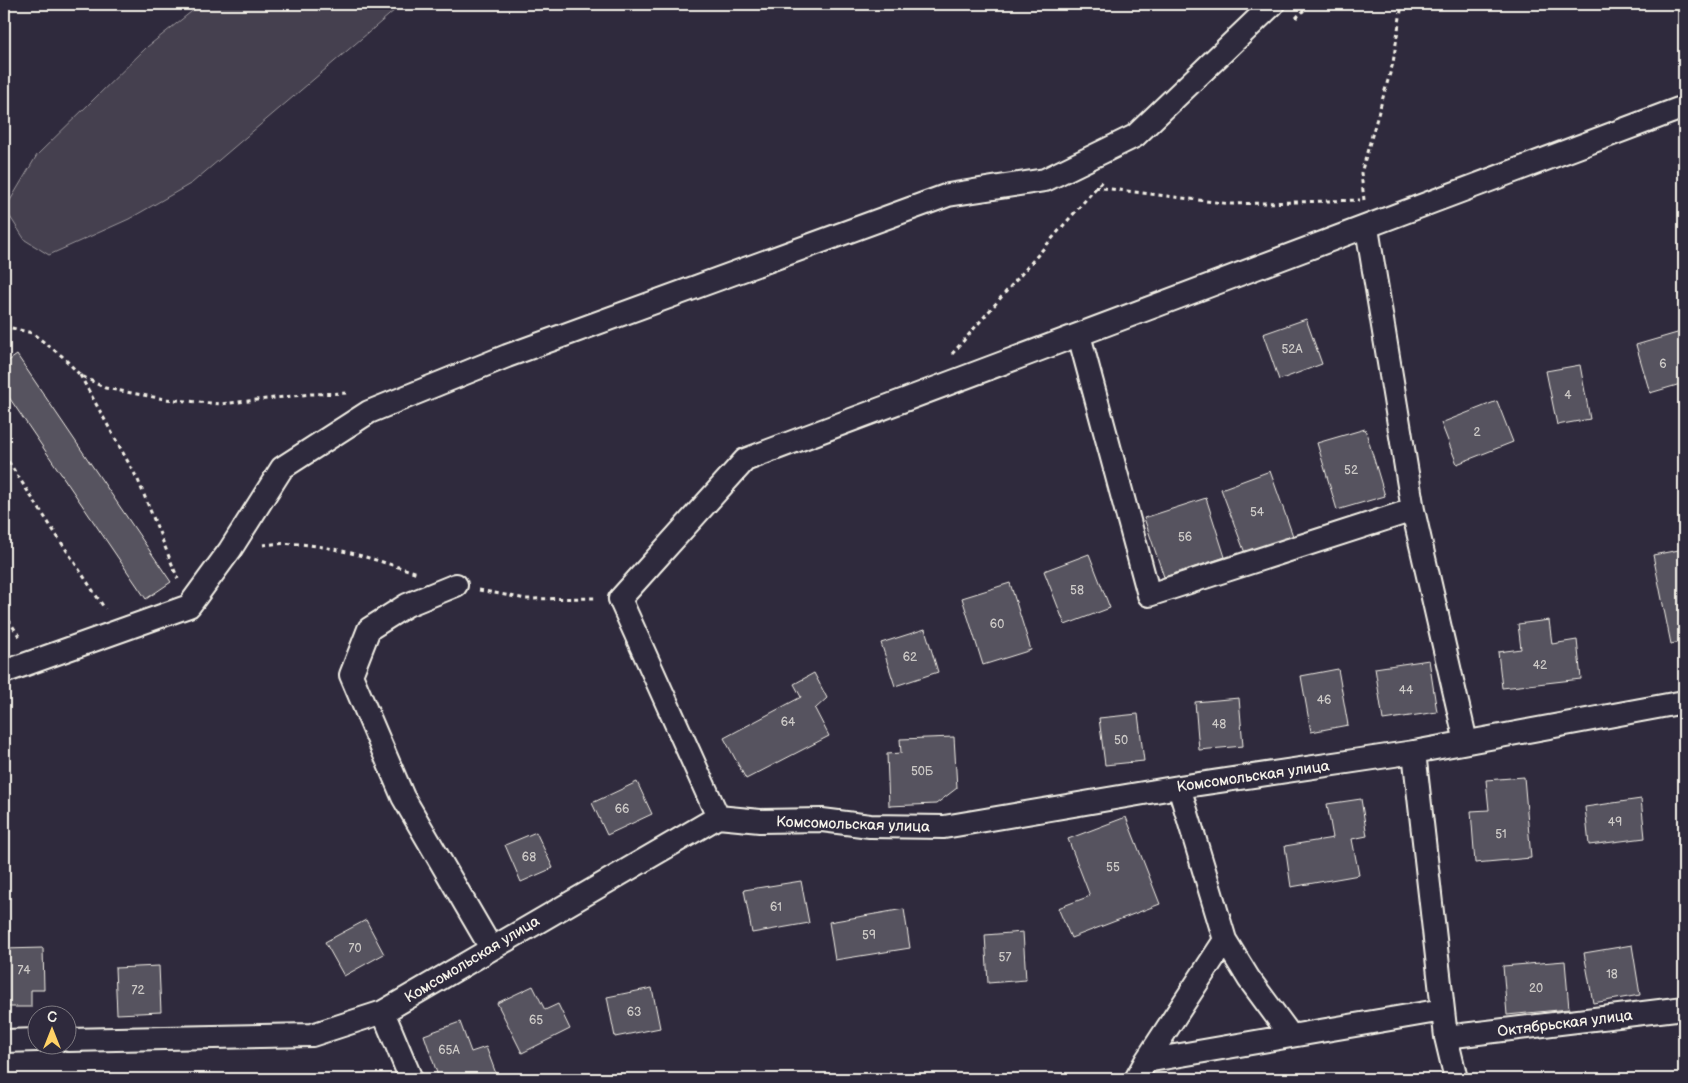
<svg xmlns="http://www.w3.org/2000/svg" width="1688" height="1083" font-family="'Balsamiq Sans',sans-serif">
	<rect width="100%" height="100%" fill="#2f2a3d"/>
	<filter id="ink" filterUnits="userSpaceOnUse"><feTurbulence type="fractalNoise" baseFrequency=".02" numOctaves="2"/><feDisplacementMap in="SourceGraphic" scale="10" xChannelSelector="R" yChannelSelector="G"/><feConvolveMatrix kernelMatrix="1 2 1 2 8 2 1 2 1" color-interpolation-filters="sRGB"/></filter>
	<g filter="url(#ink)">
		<path fill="#454050" stroke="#9c989c" d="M201,4H402L192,183L129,219L49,255L25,240L5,209L37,155L147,47Z"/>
		<path fill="#56525f" stroke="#f4f1e8" d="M1306,319L1322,364L1279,380L1263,334Z
			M1684,331V383L1650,393L1636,345Z
			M17,355L171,582L146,599L4,390V364Z
			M1580,365L1590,419L1557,425L1546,371Z
			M1497,401L1513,442L1457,464L1441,423Z
			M1365,429L1385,496L1337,510L1317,443Z
			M1270,471L1293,536L1245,553L1221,489Z
			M1206,498L1225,557L1164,577L1144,518Z
			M1684,549V641L1671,644L1653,555Z
			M1089,554L1110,608L1065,625L1044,571Z
			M1010,583L1031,650L983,665L962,598Z
			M1549,620L1552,644L1577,640L1581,679L1502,688L1498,652L1521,649L1518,624Z
			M925,629L938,672L895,686L881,643Z
			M1429,660L1437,712L1383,720L1375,668Z
			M1338,669L1348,725L1311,732L1301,676Z
			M814,673L827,698L815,709L829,736L746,779L724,738L801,697L794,684Z
			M1239,698L1243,746L1199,750L1195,702Z
			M1138,714L1144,761L1105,765L1099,718Z
			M954,737L957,788L936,804L889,806L887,754L901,753L900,739Z
			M1684,773V817L1680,774Z
			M1524,777L1531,858L1475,863L1471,811L1489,810L1486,780Z
			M637,782L652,814L607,835L592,803Z
			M1361,799L1367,836L1352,839L1359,875L1291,887L1285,846L1333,838L1327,804Z
			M1641,799L1645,838L1589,845L1585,807Z
			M1126,817L1160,904L1071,938L1058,908L1090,896L1068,839Z
			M536,832L553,868L521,882L505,845Z
			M801,881L809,923L752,933L744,890Z
			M904,909L910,948L835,960L829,922Z
			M366,920L384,954L344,976L325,942Z
			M1023,932L1026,980L988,983L985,935Z
			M1632,945L1640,995L1593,1003L1584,953Z
			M43,948L44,990H31V1007H4V949Z
			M1565,961L1569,1009L1507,1015L1503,966Z
			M159,966L161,1012L117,1014L115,968Z
			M533,986L545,1010L558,1004L570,1029L522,1053L497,1003Z
			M652,988L660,1028L615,1037L607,997Z
			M460,1022L471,1052L486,1047L498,1079H439L424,1035Z"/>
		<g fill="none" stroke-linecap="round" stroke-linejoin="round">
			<g stroke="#f4f1e8" stroke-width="26">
				<path id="minor" d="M1079,335L1149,595L1413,510L1367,228
					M1413,510L1466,742
					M456,585L407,605L369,629L351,675L403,797L491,948
					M4,672L189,606L230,550L282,468L369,412L507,356L948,195L1045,180L1135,136L1273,4
					M1414,752L1446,1037L1456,1079
					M718,817L620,599L745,460L1684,107
					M383,1012L411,1079
					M1291,1036L1443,1010
					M1446,1037L1684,1008
					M68,1040L312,1035L383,1012L718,817L760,821L822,820L870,826L944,827L1179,787L1414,752L1684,702
					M4,1041L38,1040
					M1146,1061L1225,940
					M1136,1079L1146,1061L1291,1036L1249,979L1225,940L1179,787"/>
			</g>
			<path stroke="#f4f1e8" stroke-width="3" stroke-dasharray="4 4" stroke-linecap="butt" d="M1296,18L1310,4
				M1095,187L1231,204L1360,200
				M1364,200L1361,173L1393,63L1402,4
				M4,326L32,333L62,356L80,375L105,388L164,399L221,404L311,394L349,393
				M952,354L1102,181
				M80,375L138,480L178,579
				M4,455L105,609
				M263,545C316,538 368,558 418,573
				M479,590L526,599L597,598
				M4,613L21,639"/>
			<use href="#minor" stroke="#2f2a3d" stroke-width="22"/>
		</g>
	</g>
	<g text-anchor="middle" stroke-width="4" stroke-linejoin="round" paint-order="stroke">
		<g font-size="12" fill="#ccc9c6">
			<text x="1292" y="353">52А</text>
			<text x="1663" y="368">6</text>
			<text x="1568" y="399">4</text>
			<text x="1477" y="436">2</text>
			<text x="1351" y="474">52</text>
			<text x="1257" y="516">54</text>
			<text x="1185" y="541">56</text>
			<text x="1077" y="594">58</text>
			<text x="997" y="628">60</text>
			<text x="910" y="661">62</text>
			<text x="1540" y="669">42</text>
			<text x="1406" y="694">44</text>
			<text x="1324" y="704">46</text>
			<text x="788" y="726">64</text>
			<text x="1219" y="728">48</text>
			<text x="1121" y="744">50</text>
			<text x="922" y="775">50Б</text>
			<text x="622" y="813">66</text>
			<text x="1615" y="826">49</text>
			<text x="1501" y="838">51</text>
			<text x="529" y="861">68</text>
			<text x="1113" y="871">55</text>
			<text x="776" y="911">61</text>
			<text x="869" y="939">59</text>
			<text x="355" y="952">70</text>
			<text x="1005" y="961">57</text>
			<text x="24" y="974">74</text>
			<text x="1612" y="978">18</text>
			<text x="1536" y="992">20</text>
			<text x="138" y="994">72</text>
			<text x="634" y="1016">63</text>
			<text x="536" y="1024">65</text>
			<text x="449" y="1054">65А</text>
		</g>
		<g font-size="15" fill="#f4f1e8" stroke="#2f2a3d">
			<text transform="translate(1253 776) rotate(-8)" y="5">Комсомольская улица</text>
			<text transform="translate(853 824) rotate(2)" y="5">Комсомольская улица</text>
			<text transform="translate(472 959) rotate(-31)" y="5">Комсомольская улица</text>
			<text transform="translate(1565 1023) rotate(-7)" y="5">Октябрьская улица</text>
		</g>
	</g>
	<rect width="1688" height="1083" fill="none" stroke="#2f2a3d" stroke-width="20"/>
	<rect x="10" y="10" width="1668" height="1063" fill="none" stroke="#f4f1e8" stroke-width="2" filter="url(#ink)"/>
	<g transform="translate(52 1030)"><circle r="24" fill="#2f2a3d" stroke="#7e7a81"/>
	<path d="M0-4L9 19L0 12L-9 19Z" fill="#ffd166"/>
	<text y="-8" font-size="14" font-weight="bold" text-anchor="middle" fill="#f4f1e8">С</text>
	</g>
</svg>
